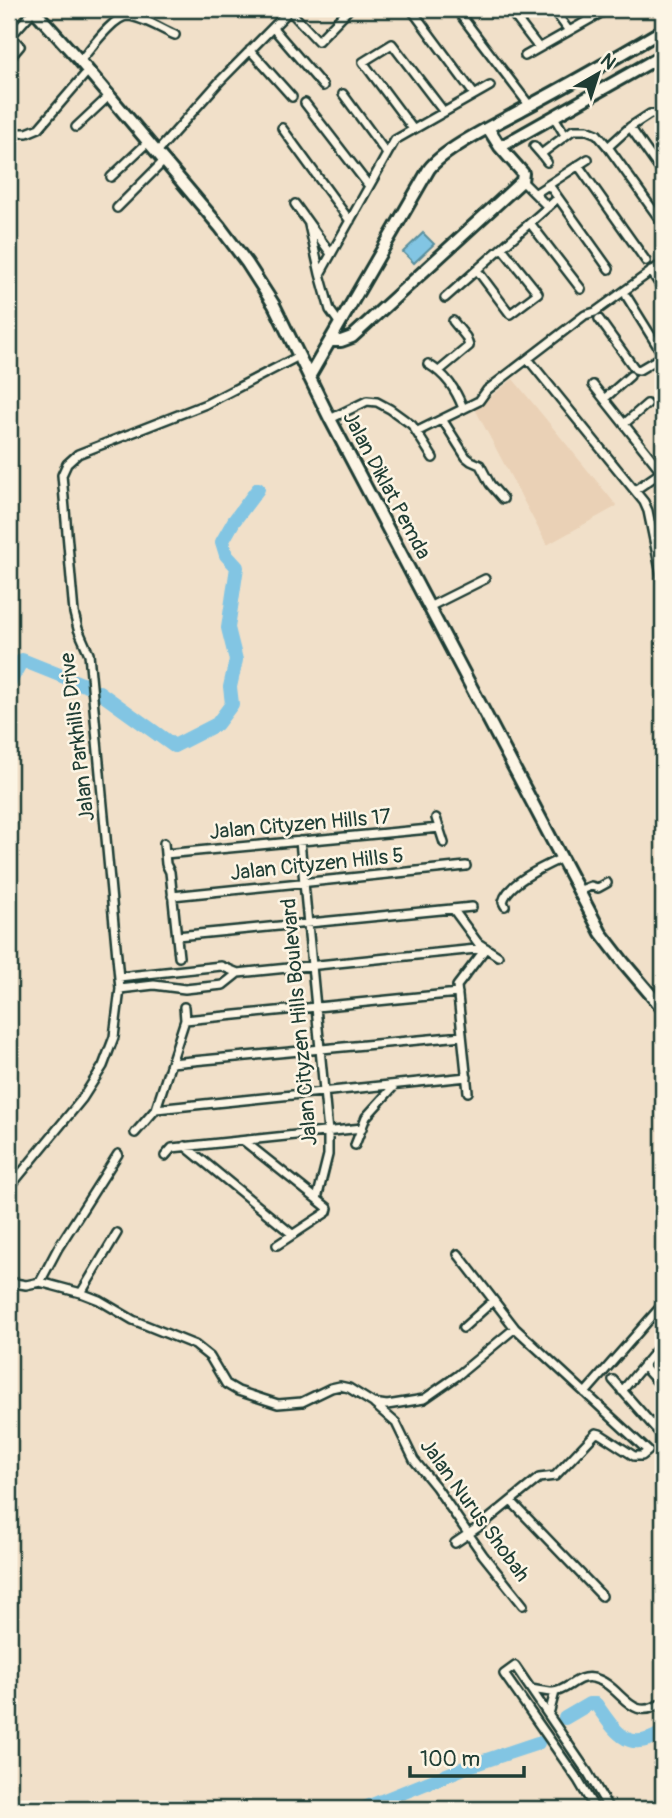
<svg xmlns="http://www.w3.org/2000/svg" width="672" height="1818" font-family="Pangolin,sans-serif">
	<rect width="100%" height="100%" fill="#f1e0c9"/>
	<filter id="ink" filterUnits="userSpaceOnUse"><feTurbulence type="fractalNoise" baseFrequency=".0143" numOctaves="2"/><feDisplacementMap in="SourceGraphic" scale="14" xChannelSelector="R" yChannelSelector="G"/><feConvolveMatrix kernelMatrix="1 2 1 2 8 2 1 2 1" color-interpolation-filters="sRGB"/></filter>
	<g filter="url(#ink)">
		<path fill="#ead1b6" d="M513,379L617,506L547,545L475,409Z"/>
		<path fill="#82c5e3" stroke="#5a8f9d" stroke-width="2" d="M423,233L434,244L414,263L403,252Z"/>
		<g fill="none" stroke-linecap="round" stroke-linejoin="round">
			<path stroke="#82c5e3" stroke-width="14" d="M9,684L22,660L87,686
				M99,692L174,746L217,724L232,704L230,687L236,660L228,628L237,567L226,555L222,542L234,521L258,489
				M565,1718L589,1704H596C616,1732 628,1755 663,1732
				M362,1809L469,1766L538,1743"/>
			<g stroke="#1f3d34" stroke-width="12">
				<path id="street" d="M288,9L318,41L349,9
					M411,9L474,94
					M456,9L530,106
					M509,9L539,48
					M553,9L569,31
					M273,28L323,86
					M250,50L292,97
					M525,56L608,9
					M9,59L20,46L11,36L34,10
					M80,61C90,50 113,16 128,16C143,17 161,29 175,35
					M662,79L663,80
					M343,94L387,154
					M305,103L369,186
					M554,117L565,135
					M76,127L109,96
					M630,127L650,114H660L663,119
					M282,128L350,221
					M413,129L363,62L392,44L444,112
					M9,133H27L39,128L88,71
					M534,146L541,154L573,130H587L597,134L608,147L663,224
					M608,147L630,127L663,174
					M157,152L220,81L289,11
					M541,154L547,162
					M578,165L646,261
					M111,177L148,142
					M522,181L548,207
					M549,185L609,269
					M536,193L588,159
					M295,204L331,254
					M117,208L165,160
					M530,223L581,289
					M309,225L320,274
					M477,270L510,314L538,293L502,248
					M651,271L663,290
					M627,297L663,355
					M445,298L558,198
					M599,319L635,369L639,370L663,356
					M340,324L330,310L320,274L395,140L490,86
					M528,359L644,502L648,511L663,584
					M428,364C446,375 455,388 463,408
					M439,371L469,346L466,337L453,321
					M593,385L662,472
					M604,399L630,376
					M663,418V417
					M330,419L367,401L377,402L390,409L412,425L433,458
					M442,419L466,457L471,461L480,465L490,484L503,499
					M624,424L647,404
					M418,431L479,401L487,390L585,315L595,312L660,265L663,264
					M635,490L663,471
					M429,607L485,579
					M436,818L444,843
					M300,841L328,1132V1155L317,1199
					M164,843L166,864L170,872L179,957
					M165,854L440,828
					M578,891L591,886L598,888L607,883
					M172,896L466,866
					M505,906L503,902C507,883 545,866 562,858
					M453,909L478,943L498,956
					M177,936L472,907
					M119,977L221,966L238,973L486,948
					M120,989L154,985L185,989L223,985L238,973
					M185,1020L458,993
					M171,1063L462,1036
					M468,1092L457,986L486,948
					M156,1109L467,1077
					M135,1133L156,1109L185,1020L184,1007
					M244,1141L328,1208L327,1212L277,1245
					M355,1145L366,1117L395,1085
					M185,1146L292,1234
					M165,1156L172,1148L362,1128
					M9,1188L82,1099L103,1066L114,1037L120,989L89,654L78,629L74,613L62,475L67,464L78,454L206,404L299,356
					M9,1282L26,1285L40,1282L81,1293L99,1300L133,1320L195,1345L210,1357L226,1384L238,1391L278,1404L302,1402L331,1388L340,1386L349,1388L373,1403L387,1405L424,1399L457,1376L515,1328
					M40,1282L58,1248L118,1154
					M81,1293L117,1233
					M463,1328L493,1301
					M643,1366L663,1388
					M613,1380L663,1437
					M622,1391L663,1342
					M585,1393L663,1304
					M374,1404L396,1423L414,1460L436,1487L483,1555L523,1605
					M511,1501L602,1596
					M455,1543L480,1526L539,1478L555,1476L596,1433L600,1434L634,1456H642L648,1451L515,1328L458,1254
					M531,1689C538,1690 546,1692 553,1692C568,1691 577,1674 593,1678C622,1684 629,1726 663,1702
					M549,1714L555,1692
					M595,1809L578,1780L504,1674L515,1666L588,1773L609,1809"/>
			</g>
			<g stroke="#1f3d34" stroke-width="16">
				<path id="secondary" d="M33,9L80,61L220,227L247,263L274,305L330,419L601,933L624,963L663,1009
					M500,147L663,55
					M330,341H341L352,337L522,181L523,173L500,147L488,128
					M309,377L429,169C445,148 498,123 523,109C570,84 617,57 663,30"/>
			</g>
			<use href="#street" stroke="#fcf5e5" stroke-width="7"/>
			<use href="#secondary" stroke="#fcf5e5" stroke-width="10"/>
		</g>
	</g>
	<g text-anchor="middle" stroke-width="5" stroke-linejoin="round" paint-order="stroke">
		<g font-size="21" fill="#1f3d34" stroke="#fcf5e5">
			<text transform="translate(387 485) rotate(62)" y="7">Jalan Diklat Pemda</text>
			<text transform="translate(77 737) rotate(-97)" y="7">Jalan Parkhills Drive</text>
			<text transform="translate(300 824) rotate(-5)" y="7">Jalan Cityzen Hills 17</text>
			<text transform="translate(317 864) rotate(-6)" y="7">Jalan Cityzen Hills 5</text>
			<text transform="translate(299 1022) rotate(-95)" y="7">Jalan Cityzen Hills Boulevard</text>
			<text transform="translate(475 1510) rotate(54)" y="7">Jalan Nurus Shobah</text>
		</g>
	</g>
	<rect width="672" height="1818" fill="none" stroke="#fcf5e5" stroke-width="35"/>
	<rect x="18" y="18" width="637" height="1783" fill="none" stroke="#1f3d34" stroke-width="2.5" filter="url(#ink)"/>
	<g transform="translate(598 74) rotate(39)" stroke="#fcf5e5" stroke-width="5" paint-order="stroke">
	<path d="M0-5L12 26L0 18L-12 26Z" fill="#1f3d34"/>
	<text y="-10" font-size="19" font-weight="bold" text-anchor="middle" fill="#1f3d34">N</text>
	</g>
	<path d="M410 1766v10h114v-10" fill="none" stroke="#1f3d34" stroke-width="3.5"/>
	<text x="420" y="1766" font-size="21" fill="#1f3d34" stroke="#fcf5e5" stroke-width="5" paint-order="stroke">100 m</text>
</svg>
